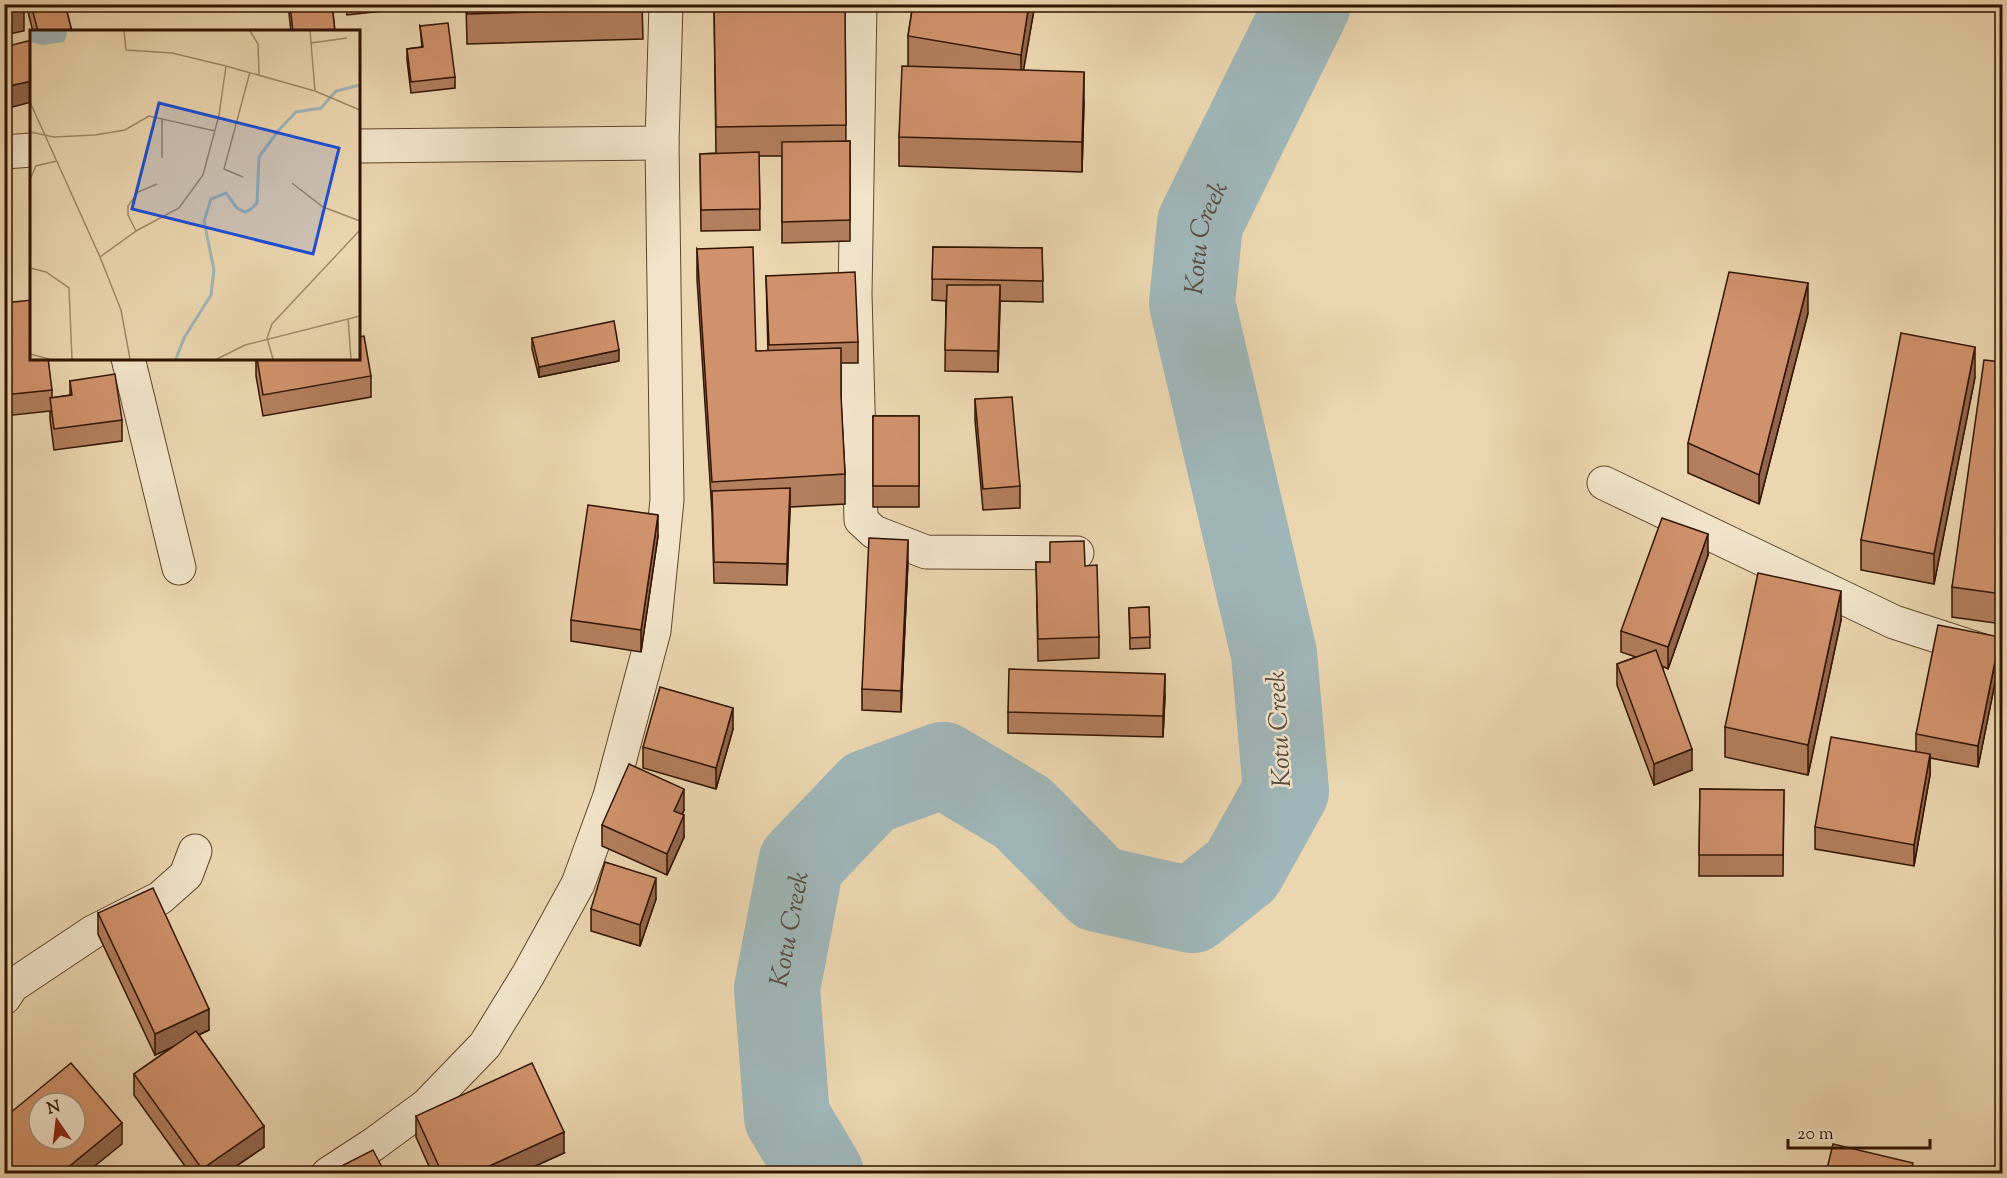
<svg xmlns="http://www.w3.org/2000/svg" width="2007" height="1178" viewBox="0 0 2007 1178" font-family="'Sorts Mill Goudy',serif">
	<style>
		.lines { fill: none; stroke-linecap: round; stroke-linejoin: round }
		.river { stroke: #9fb6b8; stroke-width: 86 }
		.street-casing { stroke: #60442c; stroke-width: 35 }
		.street { stroke: #f2e4cb; stroke-width: 33 }
		.wall { fill: #b37e5d; stroke: #311300; stroke-width: 1.5 }
		.shaded-wall { fill: #92664c; stroke: #311300; stroke-width: 1.5 }
		.building { fill: #d0926c; stroke: #311300; stroke-width: 1.5; fill-rule: evenodd }
		.labels { text-anchor: middle; stroke-width: 5; stroke-linejoin: round; paint-order: stroke }
		.water-label { font-size: 26px; font-style: italic; fill: #584c40; stroke: #f2e4cb }
		.inset-river { fill: none; stroke: #9fb6b8; stroke-width: 3 }
		.inset-road { fill: none; stroke: #a18869; stroke-width: 1.5 }
		.view { fill: #1d4ed8; fill-opacity: 0.15; stroke: #1d4ed8; stroke-width: 3 }
		.inset-edge { fill: none; stroke: #311300; stroke-width: 3 }
	</style>
	<rect width="100%" height="100%" fill="#ebd6af"/>
	<filter id="stains"><feTurbulence type="fractalNoise" baseFrequency=".00333" numOctaves="4"/><feColorMatrix values="0 0 0 0 .2 0 0 0 0 .09 0 0 0 0 .02 0 0 0 .5 -.17"/></filter>
	<radialGradient id="worn" r=".72"><stop offset=".6" stop-color="#630" stop-opacity="0"/><stop offset="1" stop-color="#630" stop-opacity=".3"/></radialGradient>
	<g class="lines">
		<path class="river" id="s1" d="M821,1174L787,1117L777,989L801,863L869,792L943,765L1023,813L1098,889L1192,910L1242,870L1286,791L1274,654L1192,303L1200,223L1308,4"/>
		<defs>
			<g id="street">
				<path d="M860,4L855,294L861,520L874,532L926,552L1077,553"/>
				<path d="M358,146L662,143"/>
				<path d="M4,152L32,150"/>
				<path d="M128,358L179,568"/>
				<path d="M1604,483L1894,622L2002,657"/>
				<path d="M4,998L12,986L93,932L160,898L186,875L195,851"/>
				<path d="M328,1174L374,1144L427,1105L485,1045L528,975L578,884L610,796L654,631L667,500L662,143L666,4"/>
			</g>
		</defs>
		<use href="#street" class="street-casing"/>
		<use href="#street" class="street"/>
	</g>
	<g class="wall">
		<path d="M26,4H65L72,32H33Z"/>
		<path d="M288,4H332L335,32H291Z"/>
		<path d="M345,4H438V5L347,15Z"/>
		<path d="M466,4H642L643,39L467,44Z"/>
		<path d="M714,4H845L846,142L850,141V241L782,243V156H759L760,230L701,231L700,154L716,153Z"/>
		<path d="M913,4H1035L1023,70L1084,102L1082,172L899,166V137L908,66V36Z"/>
		<path d="M420,26L455,77V88L411,93L407,60V49L422,47Z"/>
		<path d="M933,247L1042,248L1043,302L1000,301L998,372L945,371L946,301L932,300Z"/>
		<path d="M697,249L756,351H768L766,276L858,342V363H841V402L845,474V504L790,507L787,585L714,583L712,512L697,279Z"/>
		<path d="M4,303L52,390V398L70,395V381L122,420V441L54,450L50,419V411L4,416Z"/>
		<path d="M1808,313L1759,504L1688,473V443Z"/>
		<path d="M532,338L619,361L539,377L532,349Z"/>
		<path d="M256,358H358L371,376V397L263,416L256,376Z"/>
		<path d="M2002,362V624L1952,617V587Z"/>
		<path d="M1975,377L1934,584L1861,570V540Z"/>
		<path d="M975,399L1020,486V508L983,510L975,420Z"/>
		<rect x="873" y="416" width="46" height="91"/>
		<path d="M658,536L641,652L571,641V620Z"/>
		<path d="M1708,555L1668,669L1662,666L1692,770L1654,785L1617,685V664L1636,657L1621,652V631Z"/>
		<path d="M908,561L901,712L862,710V689Z"/>
		<path d="M1036,562L1085,566L1099,637V658L1038,661Z"/>
		<path d="M1149,607L1150,648L1130,649L1129,608Z"/>
		<path d="M1841,620L1808,775L1725,757V727Z"/>
		<path d="M2000,658L1978,767L1930,758V775L1914,866L1815,849V827L1916,752V734Z"/>
		<path d="M1165,695L1163,737L1008,733V712Z"/>
		<path d="M733,729L716,789L643,768V747Z"/>
		<path d="M2002,734V786L1998,787V766Z"/>
		<path d="M1700,789L1784,790L1783,876H1699Z"/>
		<path d="M684,810L682,815L684,837L667,875L602,846V825Z"/>
		<path d="M656,899L640,946L591,931V909Z"/>
		<path d="M98,913L209,1030L199,1035L264,1147L226,1173H190L134,1095V1074L172,1047L155,1055L98,934Z"/>
		<path d="M416,1116L564,1153L520,1173H432L416,1137Z"/>
	</g>
	<g class="shaded-wall">
		<path d="M8,4H24V31L4,35V5Z"/>
		<path d="M1029,4H1035L1021,85V55Z"/>
		<path d="M1084,72V102L1082,172V142Z"/>
		<path d="M32,81V102L4,109V87Z"/>
		<path d="M1808,283V313L1759,504V475Z"/>
		<path d="M1000,285V306L998,372V351Z"/>
		<path d="M1975,347V377L1934,584V554Z"/>
		<path d="M619,350V361L539,377V367Z"/>
		<path d="M790,488V509L787,585V564Z"/>
		<path d="M658,515V536L641,652V630Z"/>
		<path d="M1708,534V555L1668,669V647Z"/>
		<path d="M908,540V561L901,712V691Z"/>
		<path d="M1841,591V620L1808,775V745Z"/>
		<path d="M2000,637V658L1978,767V746Z"/>
		<path d="M1165,674V695L1163,737V716Z"/>
		<path d="M733,708V729L716,789V768Z"/>
		<path d="M1692,749V770L1654,785V764Z"/>
		<path d="M1930,754V775L1914,866V845Z"/>
		<path d="M684,789V810L674,832V811Z"/>
		<path d="M684,815V837L667,875V854Z"/>
		<path d="M656,878V899L640,946V925Z"/>
		<path d="M209,1009V1030L155,1055V1034Z"/>
		<path d="M122,1123V1144L86,1173H61Z"/>
		<path d="M264,1126V1147L226,1173H202V1169Z"/>
		<path d="M564,1132V1153L520,1173H474Z"/>
	</g>
	<g class="building">
		<path d="M31,4H65L72,32H38Z"/>
		<path d="M290,4H332L335,32H293Z"/>
		<path d="M467,4H642L643,9L467,14Z"/>
		<path d="M714,4H845L846,125L716,127Z"/>
		<path d="M913,4H1029L1021,55L908,36Z"/>
		<path d="M448,23L455,77L411,82L407,49L423,47L420,26Z"/>
		<path d="M32,40V81L4,87V47Z"/>
		<path d="M902,66L1084,72L1082,142L899,137Z"/>
		<path d="M850,141V220L782,222V142Z"/>
		<path d="M759,152L760,209L701,210L700,154Z"/>
		<path d="M753,247L756,351L841,348V395L845,474L712,482L697,249Z"/>
		<path d="M933,247L1042,248L1043,281L932,279Z"/>
		<path d="M855,272L858,342L769,345L766,276Z"/>
		<path d="M1729,272L1808,283L1759,475L1688,443Z"/>
		<path d="M947,285H1000L998,351L945,350Z"/>
		<path d="M32,300V358H48L52,390L4,395V303Z"/>
		<path d="M614,321L619,350L539,367L532,338Z"/>
		<path d="M1901,333L1975,347L1934,554L1861,540Z"/>
		<path d="M364,336L371,376L263,395L257,358H358V337Z"/>
		<path d="M1984,360L2002,362V594L1952,587Z"/>
		<path d="M115,374L122,420L54,429L50,398L72,395L70,381Z"/>
		<path d="M1012,397L1020,486L983,489L975,399Z"/>
		<rect x="873" y="416" width="46" height="70"/>
		<path d="M790,488L787,564L714,562L712,491Z"/>
		<path d="M588,505L658,515L641,630L571,620Z"/>
		<path d="M1662,518L1708,534L1668,647L1621,631Z"/>
		<path d="M869,538L908,540L901,691L862,689Z"/>
		<path d="M1084,541L1085,566L1097,565L1099,637L1038,639L1036,562H1050V542Z"/>
		<path d="M1758,573L1841,591L1808,745L1725,727Z"/>
		<path d="M1149,607L1150,637L1130,638L1129,608Z"/>
		<path d="M1938,625L2000,637L1978,746L1916,734Z"/>
		<path d="M1656,650L1692,749L1654,764L1617,664Z"/>
		<path d="M1009,669L1165,674L1163,716L1008,712Z"/>
		<path d="M660,687L733,708L716,768L643,747Z"/>
		<path d="M2002,734V765L1998,766Z"/>
		<path d="M1831,737L1930,754L1914,845L1815,827Z"/>
		<path d="M629,764L684,789L674,811L684,815L667,854L602,825Z"/>
		<path d="M1700,789L1784,790L1783,855H1699Z"/>
		<path d="M605,862L656,878L640,925L591,909Z"/>
		<path d="M153,888L209,1009L155,1034L98,913Z"/>
		<path d="M196,1031L264,1126L202,1169L134,1074Z"/>
		<path d="M71,1063L122,1123L61,1173H4V1118ZM39,1103H75V1139H39Z"/>
		<path d="M532,1063L564,1132L474,1173H442L416,1116Z"/>
		<path d="M1833,1144L1913,1163L1910,1173H1826Z"/>
		<path d="M373,1150L385,1173H328Z"/>
	</g>
	<g class="labels">
		<g class="water-label">
			<text dy="9" stroke="none"><textPath href="#s1" startOffset="1516">Kotu Creek</textPath></text>
			<text transform="translate(1278 729) rotate(-93)" y="9">Kotu Creek</text>
			<text dy="9" stroke="none"><textPath href="#s1" startOffset="256">Kotu Creek</textPath></text>
		</g>
	</g>
	<g transform="translate(30 30)">
		<rect width="330" height="330" fill="#ebd6af"/>
		<path d="M0,1H36L37,4L34,12L13,15L0,12Z" fill="#9fb6b8"/>
		<path class="inset-river" d="M146,329L154,308L181,265L184,240L174,191L181,169L196,163L207,178L215,182L221,179L227,173L229,127L248,101L266,82L291,78L306,61L330,55"/>
		<path class="inset-road" d="M94,1L96,20L142,23L196,36L285,61L330,80M220,1L228,14L229,45M280,1L285,61M281,13L317,8M0,72L70,227L91,280L100,329M0,102L24,107L65,105L95,100L119,86L185,101M132,128V88M213,147L194,139L220,42M0,149L6,136L27,131M262,153L293,177L330,191M106,201L149,178L173,145L189,85L196,36M70,227L106,201L98,185V176L108,162L127,154M0,238L16,242L39,258L42,329M318,288L321,329M0,324L19,329M187,329L215,315L330,286M243,329L237,308L242,294L330,200"/>
		<path class="view" d="M129,73L309,118L283,224L102,179Z"/>
		<rect width="330" height="330" class="inset-edge"/>
	</g>
	<rect width="2007" height="1178" fill="none" stroke="#ebd6af" stroke-width="24"/>
	<rect x="6" y="6" width="1995" height="1166" fill="none" stroke="#311300" stroke-width="3"/>
	<rect x="12" y="12" width="1983" height="1154" fill="none" stroke="#311300" stroke-width="1.5"/>
	<g transform="translate(57 1121) rotate(346)"><circle r="28" fill="#f2e4cb" stroke="#a5907a" stroke-width="1.5"/>
	<path d="M0-4.5L10 22L0 15L-10 22Z" fill="#8f2418"/>
	<text y="-9" font-size="16" font-weight="bold" text-anchor="middle" fill="#311300">N</text>
	</g>
	<path d="M1788 1139v9h142v-9" fill="none" stroke="#311300" stroke-width="3"/>
	<text x="1797" y="1139" font-size="18" fill="#311300" stroke="#f2e4cb" stroke-width="4.5" paint-order="stroke">20 m</text>
	<rect width="100%" height="100%" filter="url(#stains)"/>
	<rect width="100%" height="100%" fill="url(#worn)"/>
</svg>
